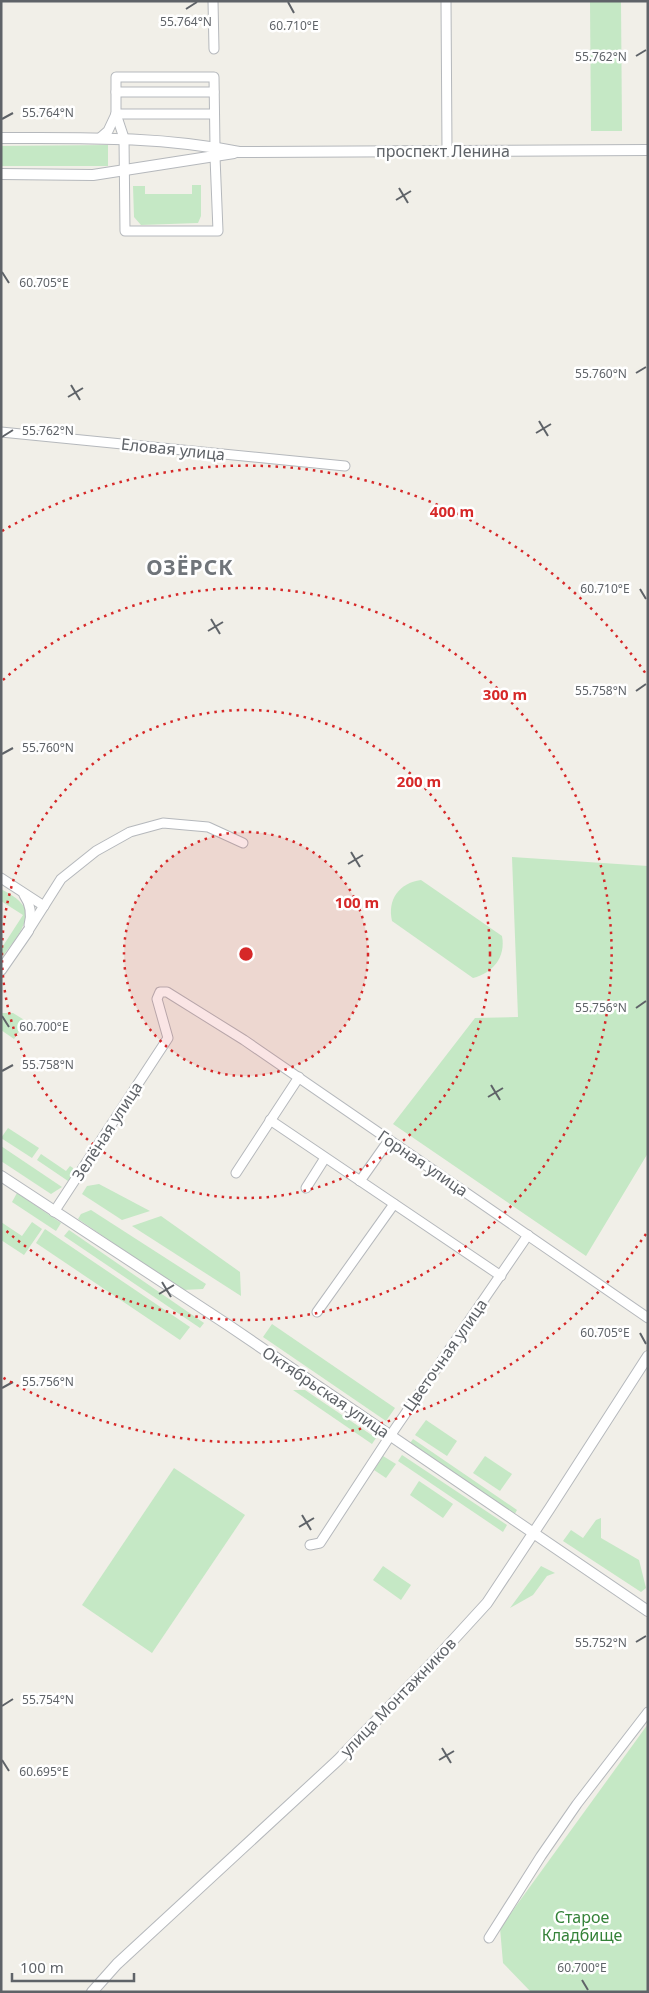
<svg xmlns="http://www.w3.org/2000/svg" width="649" height="1993" viewBox="0 0 649 1993" font-family="'Noto Sans',sans-serif">
	<style>
		.green { fill: #c5e8c5 }
		.lines { fill: none; stroke-linecap: round; stroke-linejoin: round }
		.minor-casing { stroke: #b5b8bc; stroke-width: 11 }
		.tertiary-casing { stroke: #b5b8bc; stroke-width: 12 }
		.minor { stroke: #fff; stroke-width: 9 }
		.tertiary { stroke: #fff; stroke-width: 10 }
		.ticks { fill: none; stroke: #5f6368; stroke-width: 2 }
		.ring { fill: none; stroke: #d62828; stroke-width: 2.5; stroke-dasharray: 2.5 5 }
		.labels { text-anchor: middle; stroke-width: 5; stroke-linejoin: round; paint-order: stroke }
		.street-label { font-size: 16px; fill: #5f6368; stroke: #fff }
		.park-label { font-size: 16px; fill: #348238; stroke: #fff }
		.district-label { font-size: 21px; font-weight: bold; letter-spacing: 1px; fill: #70757a; stroke: #fff }
		.ticks-label { font-size: 12px; text-anchor: middle; fill: #5f6368; stroke: #fff; stroke-width: 5; stroke-linejoin: round; paint-order: stroke }
		.centre { fill: #d62828; stroke: #fff; stroke-width: 2.5 }
		.ring-label { font-size: 15px; text-anchor: middle; font-weight: bold; fill: #d62828; stroke: #fff; stroke-width: 5; stroke-linejoin: round; paint-order: stroke }
	</style>
	<rect width="100%" height="100%" fill="#f1efe8"/>
	<g class="green">
		<path d="M590,1H621L622,131H591Z"/>
		<path d="M108,145V166H1V146Z"/>
		<path d="M192,185H201V216L198,223L141,225L134,217L133,186H145V194H192Z"/>
		<path d="M512,857L648,866V1153L586,1256L393,1124L475,1018L518,1017Z"/>
		<path d="M421,880L502,936C506,957 493,973 473,978L392,921C387,900 399,883 421,880Z"/>
		<path d="M1,889C8,893 16,897 21,903C36,918 12,943 3,956L1,949L23,915L1,901Z"/>
		<path d="M1,1013H13L26,1021L14,1039L1,1030Z"/>
		<path d="M8,1128L39,1148L32,1158L1,1138Z"/>
		<path d="M1,1146L62,1187L51,1194L1,1161Z"/>
		<path d="M41,1154L66,1171L70,1166L73,1168L74,1173L68,1181L37,1160Z"/>
		<path d="M99,1184L150,1211L122,1220L82,1194L87,1186Z"/>
		<path d="M17,1193L61,1223L56,1231L12,1202Z"/>
		<path d="M91,1210L206,1284L203,1289L182,1290L78,1219L81,1214Z"/>
		<path d="M161,1216L240,1272L241,1296L132,1226Z"/>
		<path d="M1,1222L22,1236L32,1222L42,1229L24,1255L1,1240Z"/>
		<path d="M45,1229L190,1327L180,1340L36,1243Z"/>
		<path d="M69,1230L204,1323L200,1328L64,1236Z"/>
		<path d="M272,1324L395,1408L386,1421L263,1337Z"/>
		<path d="M293,1390H305L376,1438L372,1444Z"/>
		<path d="M426,1420L457,1441L447,1456L415,1435Z"/>
		<path d="M413,1439L517,1510L513,1517L408,1446Z"/>
		<path d="M402,1455L507,1525L503,1532L398,1461Z"/>
		<path d="M383,1456L396,1464L386,1478L374,1470Z"/>
		<path d="M485,1456L512,1474L500,1491L473,1473Z"/>
		<path d="M174,1468L245,1515L152,1653L82,1605Z"/>
		<path d="M419,1481L453,1504L443,1518L410,1495Z"/>
		<path d="M601,1518V1538L639,1560L646,1588L641,1592L563,1541L571,1530L583,1538L596,1520Z"/>
		<path d="M383,1566L411,1585L401,1600L373,1580Z"/>
		<path d="M541,1566L555,1573L547,1576L533,1595L510,1608Z"/>
		<path d="M648,1724V1992H531L503,1963L500,1928Z"/>
	</g>
	<g class="lines">
		<defs>
			<g id="minor">
				<path d="M213,1L214,49"/>
				<path d="M446,1L447,150"/>
				<path d="M116,92H214"/>
				<path d="M116,114H214"/>
				<path d="M100,138L108,131L116,114"/>
				<path d="M215,147L214,77H116V114L124,138L125,231H218L215,157"/>
				<path d="M1,432L345,466"/>
				<path d="M1,878L44,906"/>
				<path d="M24,895C31,905 32,914 29,925"/>
				<path d="M28,931L61,879L96,851L130,832L163,823L208,827L243,843"/>
				<path d="M270,1120L501,1276"/>
				<path d="M236,1173L299,1077"/>
				<path d="M360,1181L389,1140"/>
				<path d="M306,1188L325,1158"/>
				<path d="M54,1212L168,1038L157,999L160,992H167L244,1040L648,1318"/>
				<path d="M317,1312L394,1204"/>
				<path d="M310,1545L320,1543L390,1436L528,1235"/>
				<path d="M489,1938L541,1856L577,1804L648,1712"/>
			</g>
			<g id="tertiary">
				<path d="M1,138C81,138 160,136 239,152L648,150"/>
				<path d="M1,174L93,175L234,153"/>
				<path d="M1,970L28,931"/>
				<path d="M1,1176L228,1325L648,1611"/>
				<path d="M92,1992L117,1964L338,1760L433,1662L487,1603L550,1508L648,1356"/>
			</g>
		</defs>
		<use href="#minor" class="minor-casing"/>
		<use href="#tertiary" class="tertiary-casing"/>
		<use href="#minor" class="minor"/>
		<use href="#tertiary" class="tertiary"/>
	</g>
	<path class="ticks" d="M288,2L294,13M186,9L197,2M636,56L646,50M2,119L13,113M399,188L408,203M396,200L411,191M2,272L9,283M636,373L646,367M71,385L80,400M68,397L83,388M539,421L548,436M536,433L551,424M2,437L13,430M640,589L646,599M211,619L220,634M208,631L223,622M636,691L646,684M2,754L13,748M351,852L360,867M348,864L363,855M636,1008L646,1001M2,1016L9,1027M2,1071L13,1065M491,1085L500,1100M488,1097L503,1088M162,1282L171,1297M159,1294L174,1285M640,1333L646,1344M2,1388L13,1382M302,1515L311,1530M299,1527L314,1518M636,1642L646,1636M2,1706L13,1699M442,1748L451,1763M2,1760L9,1771M439,1760L454,1751M582,1980L588,1990"/>
	<circle cx="246" cy="954" r="122" fill="#d62828" fill-opacity=".12"/>
	<g class="ring">
		<circle cx="246" cy="954" r="122"/>
		<circle cx="246" cy="954" r="244"/>
		<path d="M3 680A366 366 0 1 1 3 1228"/>
		<path d="M646 1234A488 488 0 0 1 2 1377M2 531A488 488 0 0 1 646 674"/>
	</g>
	<g class="labels">
		<g class="street-label">
			<text x="443" y="157">проспект Ленина</text>
			<text transform="translate(173 449) rotate(6)" y="6">Еловая улица</text>
			<text transform="translate(107 1131) rotate(-57)" y="6">Зелёная улица</text>
			<text transform="translate(423 1163) rotate(34)" y="6">Горная улица</text>
			<text transform="translate(445 1355) rotate(-55)" y="6">Цветочная улица</text>
			<text transform="translate(326 1392) rotate(34)" y="6">Октябрьская улица</text>
			<text transform="translate(398 1697) rotate(-46)" y="6">улица Монтажников</text>
		</g>
		<g class="park-label">
			<text x="582" y="1923">Старое<tspan x="582" dy="18">Кладбище</tspan></text>
		</g>
		<g class="district-label">
			<text x="190" y="575">ОЗЁРСК</text>
		</g>
	</g>
	<g class="ticks-label">
		<text x="186" y="26">55.764°N</text>
		<text x="294" y="30">60.710°E</text>
		<text x="601" y="61">55.762°N</text>
		<text x="48" y="117">55.764°N</text>
		<text x="44" y="287">60.705°E</text>
		<text x="601" y="378">55.760°N</text>
		<text x="48" y="435">55.762°N</text>
		<text x="605" y="593">60.710°E</text>
		<text x="601" y="695">55.758°N</text>
		<text x="48" y="752">55.760°N</text>
		<text x="601" y="1012">55.756°N</text>
		<text x="44" y="1031">60.700°E</text>
		<text x="48" y="1069">55.758°N</text>
		<text x="605" y="1337">60.705°E</text>
		<text x="48" y="1386">55.756°N</text>
		<text x="601" y="1647">55.752°N</text>
		<text x="48" y="1704">55.754°N</text>
		<text x="44" y="1776">60.695°E</text>
		<text x="582" y="1972">60.700°E</text>
	</g>
	<circle cx="246" cy="954" r="8" class="centre"/>
	<g class="ring-label">
		<text x="452" y="517">400 m</text>
		<text x="505" y="700">300 m</text>
		<text x="419" y="787">200 m</text>
		<text x="357" y="908">100 m</text>
	</g>
	<rect width="649" height="1993" fill="none" stroke="#5f6368" stroke-width="5"/>
	<path d="M12 1973v8h122v-8" fill="none" stroke="#5f6368" stroke-width="2.5"/>
	<text x="20" y="1973" font-size="15" fill="#5f6368" stroke="#ffffff" stroke-width="4" paint-order="stroke">100 m</text>
</svg>
